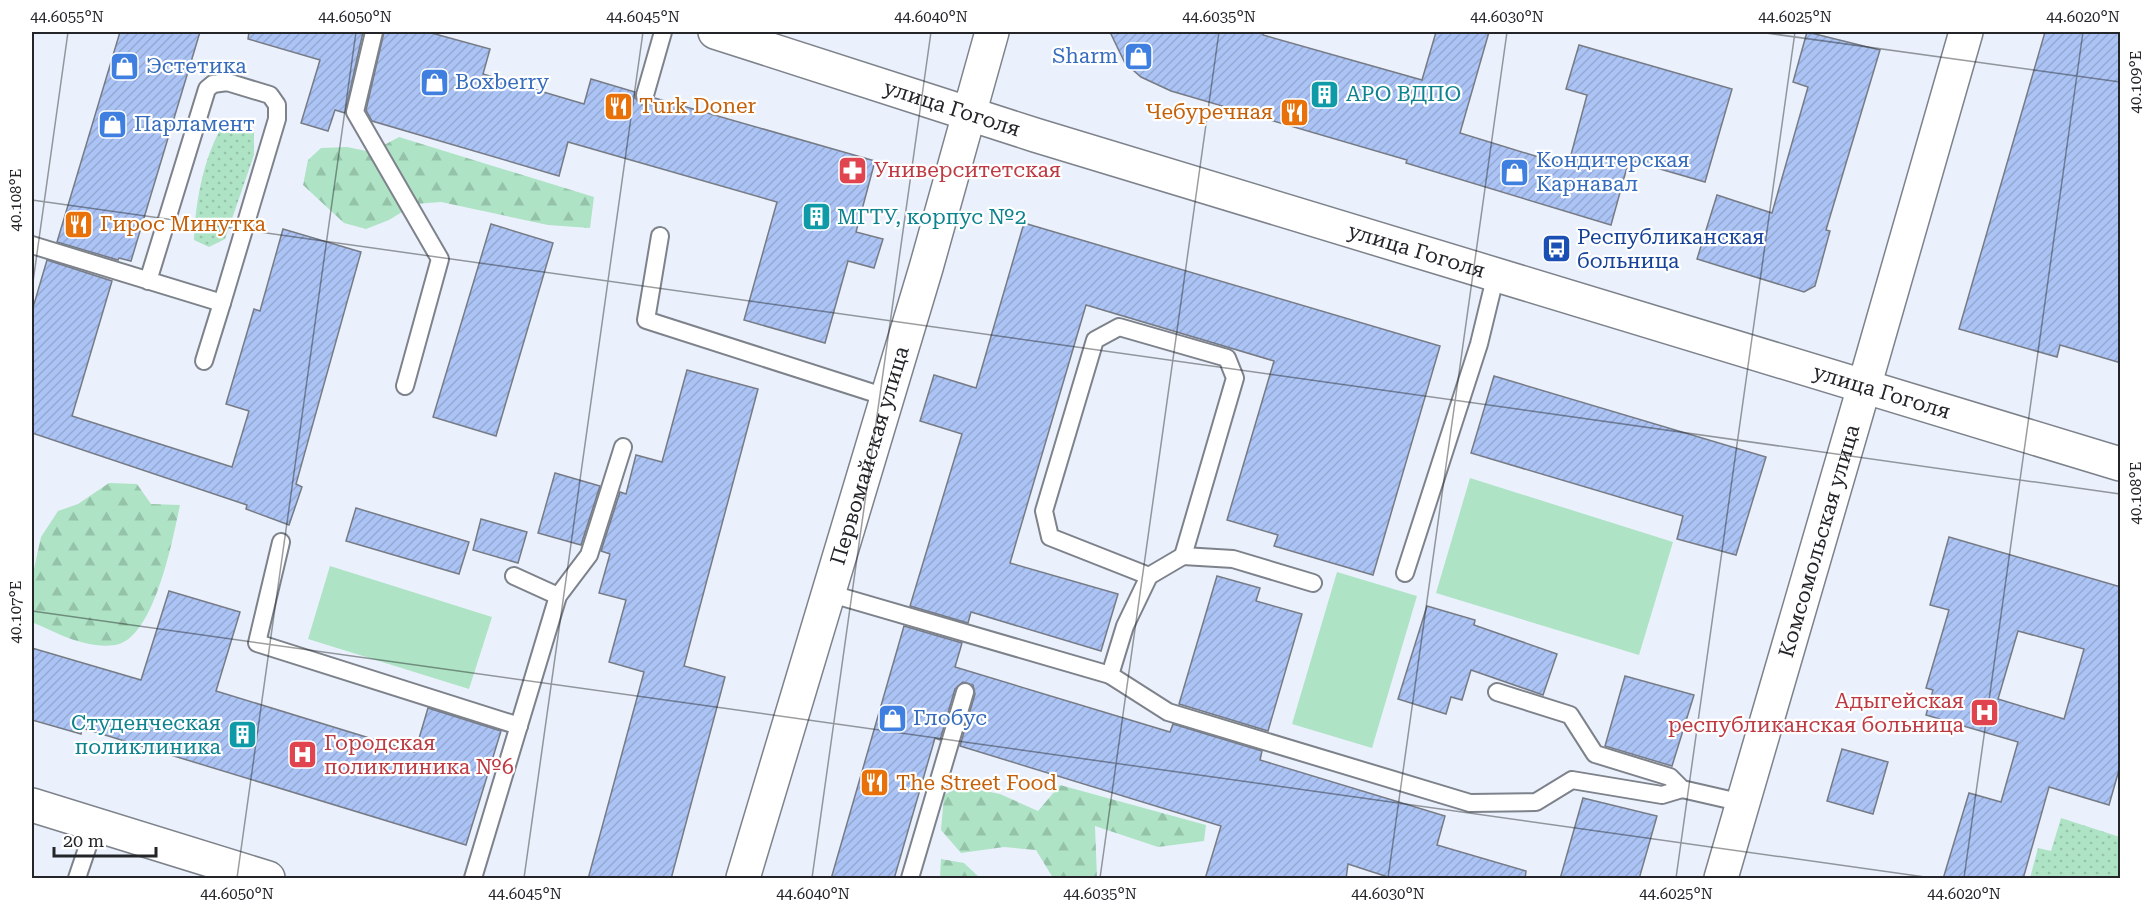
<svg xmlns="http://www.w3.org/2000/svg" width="2152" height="910" viewBox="0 0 2152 910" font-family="'Roboto Serif',serif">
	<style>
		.grass { fill: url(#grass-dots) }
		.forest { fill: url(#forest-firs) }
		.garden { fill: #aee3c5 }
		.building { fill: url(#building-hatch); stroke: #767b85; stroke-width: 1.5; fill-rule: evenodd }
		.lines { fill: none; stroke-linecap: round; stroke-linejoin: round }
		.service-casing { stroke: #7d828b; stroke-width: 20 }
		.minor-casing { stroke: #7d828b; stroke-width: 36 }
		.tertiary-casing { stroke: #7d828b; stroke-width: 36 }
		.secondary-casing { stroke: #7d828b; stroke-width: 36 }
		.service { stroke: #fff; stroke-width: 16 }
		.minor { stroke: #fff; stroke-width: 33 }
		.tertiary { stroke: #fff; stroke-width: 33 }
		.secondary { stroke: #fff; stroke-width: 33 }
		.ticks { fill: none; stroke: #232529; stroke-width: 1.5; stroke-opacity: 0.45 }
		.labels { text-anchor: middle; stroke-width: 4.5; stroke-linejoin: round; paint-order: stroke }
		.shop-label { font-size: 21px; fill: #366cbe; stroke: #fff; text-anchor: start }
		.culture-label { font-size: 21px; fill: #0d838f; stroke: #fff; text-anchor: start }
		.food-label { font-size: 21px; fill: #c56008; stroke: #fff; text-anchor: start }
		.street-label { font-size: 21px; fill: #232529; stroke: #fff }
		.health-label { font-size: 21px; fill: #be3a42; stroke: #fff; text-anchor: start }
		.transit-label { font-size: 21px; fill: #164399; stroke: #fff; text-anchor: start }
		.neatline { fill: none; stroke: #232529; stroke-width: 2 }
		.ticks-label { font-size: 15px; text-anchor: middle; fill: #232529 }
	</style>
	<defs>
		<pattern id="grass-dots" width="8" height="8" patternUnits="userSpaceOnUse" patternTransform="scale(1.5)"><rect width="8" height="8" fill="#aee3c5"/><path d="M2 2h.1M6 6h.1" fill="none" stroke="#95c3a9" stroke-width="1.8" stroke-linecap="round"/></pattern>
		<pattern id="forest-firs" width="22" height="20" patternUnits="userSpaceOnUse" patternTransform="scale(1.5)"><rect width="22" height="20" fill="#aee3c5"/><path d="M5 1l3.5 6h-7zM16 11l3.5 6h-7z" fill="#95c3a9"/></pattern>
		<pattern id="building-hatch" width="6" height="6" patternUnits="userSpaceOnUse" patternTransform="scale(1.5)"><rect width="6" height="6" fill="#acc4f5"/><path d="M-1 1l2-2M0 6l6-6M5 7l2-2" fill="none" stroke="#94a8d2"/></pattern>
	</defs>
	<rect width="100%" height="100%" fill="#ebf1fc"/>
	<g class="grass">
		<path d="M224,123L254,131V155L225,239L209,247L194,240C195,202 204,155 224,123Z"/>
		<path d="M2061,818L2120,837V878H2030L2038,848L2051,851Z"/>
	</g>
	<g class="forest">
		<path d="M399,137L594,197L590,228L548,225L441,202L415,204L389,220L366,229L344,223L303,185L308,160L321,148L347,147L371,152Z"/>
		<path d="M109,483L137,484L151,504L180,505C173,538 154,640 115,645C85,649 57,633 32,622V578L41,537L58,511L78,504Z"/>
		<path d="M1060,785L1206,825L1204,841L1158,847L1095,826L1097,878H1053L1036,850L1004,847L961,853L941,830L944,795L960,786L1000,794L1038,811Z"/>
		<path d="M941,859L964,863L980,878H940Z"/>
	</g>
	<g class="garden">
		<path d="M1470,478L1673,542L1639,655L1436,593Z"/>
		<path d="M330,566L492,617L469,689L308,639Z"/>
		<path d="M1337,572L1417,596L1372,748L1292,724Z"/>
	</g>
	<g class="building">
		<path d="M120,32H200L131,261L119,258L118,260L57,242Z"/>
		<path d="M249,32H363L345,113L335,110L328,131L301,123L320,60L248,39Z"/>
		<path d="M384,32H428L490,49L483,74L584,104L591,79L635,92V98L642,105H648L655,98L875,161L856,232L883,239L874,268L848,261L825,343L744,320L777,202L568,142L559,176L372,121L366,110Z"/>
		<path d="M1110,32H1263V35L1422,80L1436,32H1489L1460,133L1568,166L1587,95L1566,89L1579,45L1732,89L1705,182L1629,160L1611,225L1406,163L1407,160L1171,91L1141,77L1125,63Z"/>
		<path d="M1807,32L1880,50L1826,230L1830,231L1815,286L1804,292L1697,259L1717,195L1772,213L1808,87L1793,82Z"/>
		<path d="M2045,32H2121V363L2060,345L2057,357L1959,329Z"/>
		<path d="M1024,223L1440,346L1373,575L1274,546L1278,535L1227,520L1274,361L1086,305L1010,563L1118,594L1101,651L971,612L968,623L910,606L962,434L920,421L934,375L976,388Z"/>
		<path d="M491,224L553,243L496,436L433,417Z"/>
		<path d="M283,229L361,252L296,484L302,487L289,525L246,509L247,505L32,433V311L47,260L112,281L72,416L232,467L249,411L226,404L254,309L260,311Z"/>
		<path d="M687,370L758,389L684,666L725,677L671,879H588L644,672L609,662L626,600L599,593L610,554L601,551L620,492L626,494L636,455L662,462Z"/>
		<path d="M1494,376L1766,457L1736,555L1677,539L1683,516L1471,453Z"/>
		<path d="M555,473L600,486L581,545L538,533Z"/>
		<path d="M356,508L469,542L459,574L346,541Z"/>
		<path d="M481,519L527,532L518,563L473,550Z"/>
		<path d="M1949,537L2121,587V763L2109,805L2049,787L2023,879H1943L1969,793L2001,802L2018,742L1926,715L1933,690L1926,688L1949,610L1930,605ZM2018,631L2084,649L2064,719L1998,699Z"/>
		<path d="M1217,576L1260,588L1256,601L1302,614L1268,731L1179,704Z"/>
		<path d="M169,591L240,612L216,691L415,752L428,708L501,731L466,845L82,728L81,734L32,720V648L141,680Z"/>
		<path d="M1427,606L1475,620L1474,625L1557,654L1543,695L1471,670L1462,700L1451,697L1446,714L1398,699Z"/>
		<path d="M904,626L962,643L955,667L1170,732L1173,724L1262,751L1260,760L1445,816L1437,845L1526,871L1525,879H1394L1348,864L1346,879H1205L1221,826L960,746L975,694L973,685L963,682L955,689L940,740L935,738L894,879H831Z"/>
		<path d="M1625,676L1694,695L1672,766L1605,746Z"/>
		<path d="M1842,749L1888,762L1873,814L1827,801Z"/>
		<path d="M1583,798L1657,816L1639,879H1560Z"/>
	</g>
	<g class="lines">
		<defs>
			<g id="service">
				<path d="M374,32L355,112L440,259L405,386"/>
				<path d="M645,95L663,32"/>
				<path d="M660,236L646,320L886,397"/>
				<path d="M32,245L222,303L277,119V105L270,95L227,82L213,84L207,89L148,281"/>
				<path d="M204,361L222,303"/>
				<path d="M281,542L257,643L519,726"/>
				<path d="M1405,573L1479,344L1496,274"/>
				<path d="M514,576L558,596"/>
				<path d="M1149,576L1050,537L1044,511L1095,340L1119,327L1227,358L1235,378L1183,556"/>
				<path d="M828,593L1110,675L1168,712L1470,803L1536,802L1572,780L1662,795L1682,789"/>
				<path d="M1110,675L1125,626L1149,576L1183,556L1233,559L1313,583"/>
				<path d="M1497,692L1570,715L1595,754L1670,777L1682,789L1743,803"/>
				<path d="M77,878L95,825"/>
				<path d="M473,878L558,596L589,555L623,447"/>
				<path d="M910,878L965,692"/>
			</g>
			<g id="minor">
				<path id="s1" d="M743,878L926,268L992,32"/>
				<path id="s2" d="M1721,878L1864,387"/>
			</g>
			<g id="tertiary">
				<path d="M1864,387L1966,32"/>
				<path d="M32,805L268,878"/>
			</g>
			<g id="secondary">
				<path id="s3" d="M715,32L1035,135L2120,464"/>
			</g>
		</defs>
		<use href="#service" class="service-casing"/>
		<use href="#minor" class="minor-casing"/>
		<use href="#tertiary" class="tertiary-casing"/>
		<use href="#secondary" class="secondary-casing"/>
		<use href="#service" class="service"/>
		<use href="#minor" class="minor"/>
		<use href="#tertiary" class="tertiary"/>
		<use href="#secondary" class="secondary"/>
	</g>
	<path class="ticks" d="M1759,32L2120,82M32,200L2120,494M32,289L68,32M32,611L1932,878M237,878L356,32M524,878L643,32M812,878L931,32M1100,878L1219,32M1388,878L1507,32M1676,878L1795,32M1964,878L2083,32"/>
	<defs>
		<symbol id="shop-square" viewBox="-11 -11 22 22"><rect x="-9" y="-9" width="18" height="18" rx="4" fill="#3f7fe0" stroke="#fff"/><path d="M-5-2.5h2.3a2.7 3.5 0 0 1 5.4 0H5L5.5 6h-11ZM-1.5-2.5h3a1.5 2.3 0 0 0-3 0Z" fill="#fff"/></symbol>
		<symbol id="building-square" viewBox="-11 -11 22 22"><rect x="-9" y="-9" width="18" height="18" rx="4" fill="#0f9aa8" stroke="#fff"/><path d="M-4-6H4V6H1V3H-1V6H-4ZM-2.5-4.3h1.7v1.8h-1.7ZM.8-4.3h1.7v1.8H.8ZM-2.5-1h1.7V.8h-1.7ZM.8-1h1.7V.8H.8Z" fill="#fff"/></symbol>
		<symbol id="restaurant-square" viewBox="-11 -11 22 22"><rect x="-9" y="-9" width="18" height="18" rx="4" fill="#e8710a" stroke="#fff"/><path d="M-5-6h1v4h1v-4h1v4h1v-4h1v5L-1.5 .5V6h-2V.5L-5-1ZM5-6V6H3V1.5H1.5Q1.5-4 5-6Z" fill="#fff"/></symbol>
		<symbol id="pharmacy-square" viewBox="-11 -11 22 22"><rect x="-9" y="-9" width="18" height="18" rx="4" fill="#e0444e" stroke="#fff"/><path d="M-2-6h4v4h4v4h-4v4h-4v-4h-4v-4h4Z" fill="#fff"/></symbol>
		<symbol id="bus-square" viewBox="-11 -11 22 22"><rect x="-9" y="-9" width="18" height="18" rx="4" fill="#1a4fb4" stroke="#fff"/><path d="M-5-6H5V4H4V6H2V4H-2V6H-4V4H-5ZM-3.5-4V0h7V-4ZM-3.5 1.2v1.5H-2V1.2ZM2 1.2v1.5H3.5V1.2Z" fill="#fff"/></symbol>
		<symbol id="hospital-square" viewBox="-11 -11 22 22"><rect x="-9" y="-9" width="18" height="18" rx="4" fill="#e0444e" stroke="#fff"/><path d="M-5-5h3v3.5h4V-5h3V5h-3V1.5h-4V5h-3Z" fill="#fff"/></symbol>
	</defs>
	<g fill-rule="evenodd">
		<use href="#shop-square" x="1122" y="40" width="33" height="33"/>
		<use href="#shop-square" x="108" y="50" width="33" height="33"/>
		<use href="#shop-square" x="418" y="66" width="33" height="33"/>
		<use href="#building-square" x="1308" y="78" width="33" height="33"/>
		<use href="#restaurant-square" x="602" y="90" width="33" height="33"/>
		<use href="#restaurant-square" x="1278" y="96" width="33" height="33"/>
		<use href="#shop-square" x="96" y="108" width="33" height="33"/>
		<use href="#pharmacy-square" x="836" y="154" width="33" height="33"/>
		<use href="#shop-square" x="1498" y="156" width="33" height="33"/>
		<use href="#building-square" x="800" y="200" width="33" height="33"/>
		<use href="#restaurant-square" x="62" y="208" width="33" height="33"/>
		<use href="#bus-square" x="1540" y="232" width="33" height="33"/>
		<use href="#hospital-square" x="1968" y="696" width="33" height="33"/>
		<use href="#shop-square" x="876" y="702" width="33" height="33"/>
		<use href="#building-square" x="226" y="718" width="33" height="33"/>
		<use href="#hospital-square" x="286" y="738" width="33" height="33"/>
		<use href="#restaurant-square" x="858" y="766" width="33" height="33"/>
	</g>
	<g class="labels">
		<g class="shop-label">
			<text x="1118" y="63" text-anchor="end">Sharm</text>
			<text x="146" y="73">Эстетика</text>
			<text x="455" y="89">Boxberry</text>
			<text x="134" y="131">Парламент</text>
			<text x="1536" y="167">Кондитерская<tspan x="1536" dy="24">Карнавал</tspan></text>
			<text x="913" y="725">Глобус</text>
		</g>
		<g class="culture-label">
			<text x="1346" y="101">АРО ВДПО</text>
			<text x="837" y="224">МГТУ, корпус №2</text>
			<text x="221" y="730" text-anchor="end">Студенческая<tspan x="221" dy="24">поликлиника</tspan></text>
		</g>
		<g class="food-label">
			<text x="639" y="113">Turk Doner</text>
			<text x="1273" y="119" text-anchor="end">Чебуречная</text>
			<text x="100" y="231">Гирос Минутка</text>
			<text x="896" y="790">The Street Food</text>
		</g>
		<g class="street-label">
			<text dy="7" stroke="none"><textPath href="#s3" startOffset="249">улица Гоголя</textPath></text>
			<text dy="7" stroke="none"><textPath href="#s3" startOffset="735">улица Гоголя</textPath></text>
			<text dy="7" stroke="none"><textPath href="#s3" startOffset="1221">улица Гоголя</textPath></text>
			<text dy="7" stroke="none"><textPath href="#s1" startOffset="441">Первомайская улица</textPath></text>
			<text dy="7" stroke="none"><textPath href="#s2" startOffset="351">Комсомольская улица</textPath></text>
		</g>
		<g class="health-label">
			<text x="874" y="177">Университетская</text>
			<text x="1964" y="708" text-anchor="end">Адыгейская<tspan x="1964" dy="24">республиканская больница</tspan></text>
			<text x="324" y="750">Городская<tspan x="324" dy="24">поликлиника №6</tspan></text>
		</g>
		<g class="transit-label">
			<text x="1577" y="244">Республиканская<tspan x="1577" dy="24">больница</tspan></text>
		</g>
	</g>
	<rect width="2152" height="910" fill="none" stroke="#ffffff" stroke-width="66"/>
	<path d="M54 847v9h102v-9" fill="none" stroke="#232529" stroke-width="3"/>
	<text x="63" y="847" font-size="18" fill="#232529" stroke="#ffffff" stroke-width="4.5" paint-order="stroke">20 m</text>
	<rect x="33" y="33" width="2086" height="844" class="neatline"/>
	<g class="ticks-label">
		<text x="67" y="22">44.6055°N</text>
		<text x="355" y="22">44.6050°N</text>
		<text x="643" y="22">44.6045°N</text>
		<text x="931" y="22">44.6040°N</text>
		<text x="1219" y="22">44.6035°N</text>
		<text x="1507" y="22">44.6030°N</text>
		<text x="1795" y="22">44.6025°N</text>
		<text x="2083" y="22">44.6020°N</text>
		<text transform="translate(2136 82) rotate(-90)" y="5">40.109°E</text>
		<text transform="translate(16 200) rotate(-90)" y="5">40.108°E</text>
		<text transform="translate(2136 493) rotate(-90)" y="5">40.108°E</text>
		<text transform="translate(16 612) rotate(-90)" y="5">40.107°E</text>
		<text x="237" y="899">44.6050°N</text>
		<text x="525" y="899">44.6045°N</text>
		<text x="813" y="899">44.6040°N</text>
		<text x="1100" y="899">44.6035°N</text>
		<text x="1388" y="899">44.6030°N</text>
		<text x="1676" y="899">44.6025°N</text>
		<text x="1964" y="899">44.6020°N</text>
	</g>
</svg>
